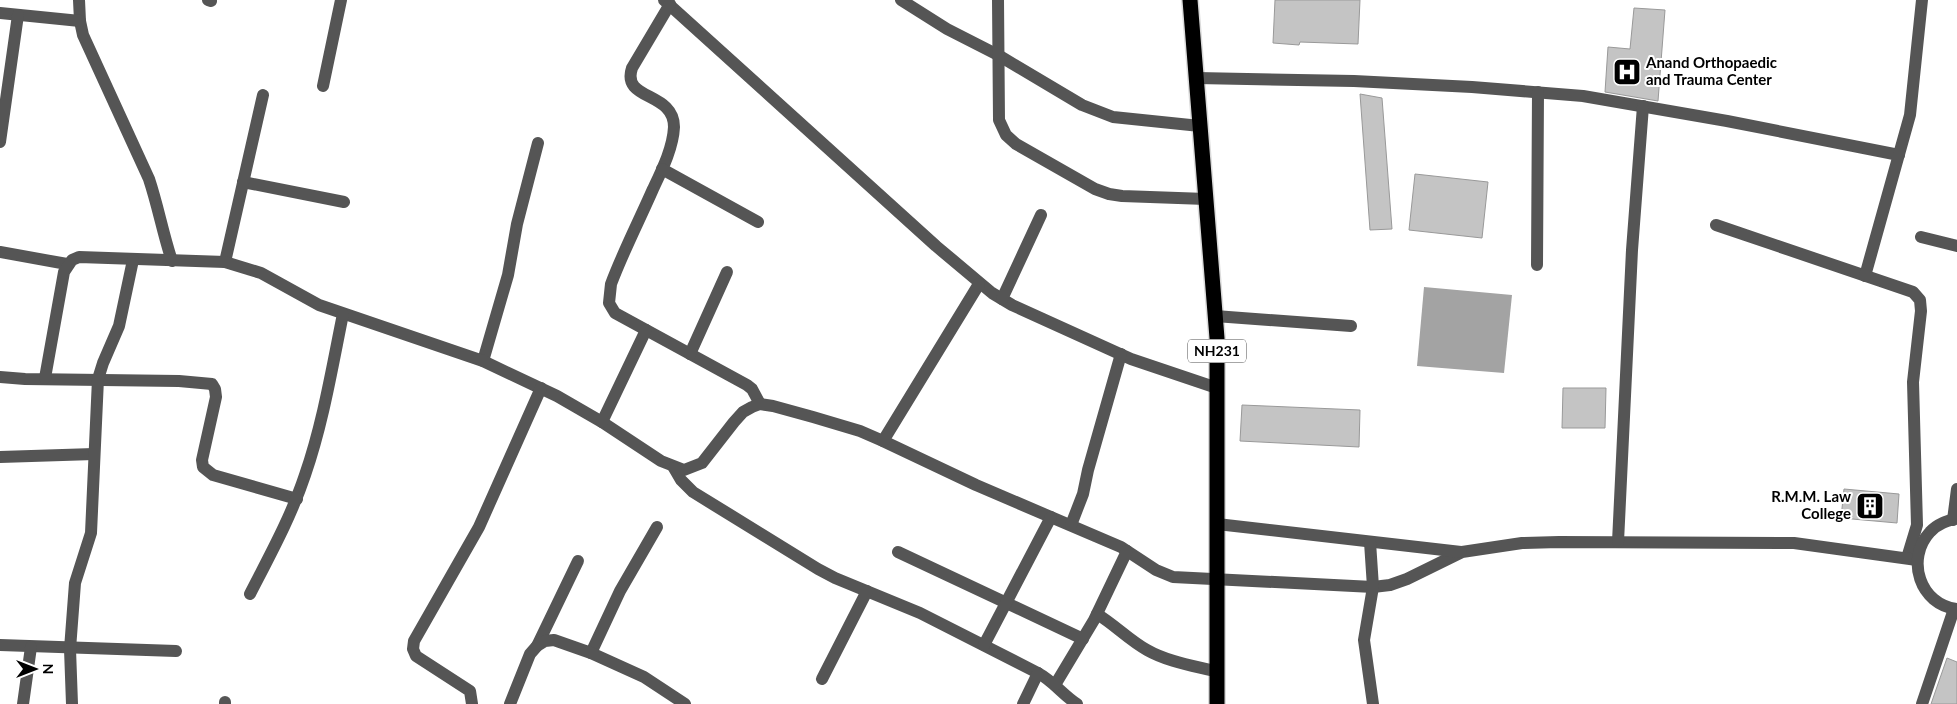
<svg xmlns="http://www.w3.org/2000/svg" width="1957" height="704" viewBox="0 0 1957 704" font-family="Lato,sans-serif">
	<style>
		.water { fill: #a3a3a3 }
		.building { fill: #c4c4c4; stroke: #999 }
		.lines { fill: none; stroke-linecap: round; stroke-linejoin: round }
		.highway-casing { stroke: #dbdbdb; stroke-width: 18 }
		.minor { stroke: #555; stroke-width: 12 }
		.highway { stroke: #000; stroke-width: 15 }
		.labels { text-anchor: middle; stroke-width: 4; stroke-linejoin: round; paint-order: stroke }
		.shield { fill: #fff; stroke: #4c4c4c; stroke-width: 1 }
		.shield-label { font-size: 14px; font-weight: bold; fill: #000 }
		.poi-label { font-size: 15px; font-weight: bold; fill: #000; stroke: #fff; text-anchor: start }
	</style>
	<rect width="100%" height="100%" fill="#fff"/>
	<path class="water" d="M1424,287L1512,295L1504,373L1417,366Z"/>
	<g class="building">
		<path d="M1275,0H1360L1358,44L1300,42L1299,45L1273,43Z"/>
		<path d="M1634,8L1665,10L1658,101L1605,92L1608,47L1630,49Z"/>
		<path d="M1360,94L1382,98L1392,229L1370,230Z"/>
		<path d="M1415,174L1488,182L1482,238L1409,230Z"/>
		<path d="M1563,388H1606L1605,428H1562Z"/>
		<path d="M1242,405L1360,410L1359,447L1240,441Z"/>
		<path d="M1844,489L1899,494L1897,523L1841,518Z"/>
		<path d="M1947,658L1957,662V704H1931Z"/>
	</g>
	<g class="lines">
		<defs>
			<path id="highway" d="M1190,0L1217,338V704"/>
		</defs>
		<use href="#highway" class="highway-casing"/>
		<g class="minor">
			<path d="M79,0L80,21L83,35L149,179C158,206 163,234 172,261"/>
			<path d="M208,0L211,1"/>
			<path d="M664,0L936,246L992,293L1012,305L1131,359L1217,388"/>
			<path d="M901,0L947,29L998,55L1082,105L1113,117L1200,126"/>
			<path d="M998,0L999,120L1006,135L1016,144L1095,189L1109,194L1122,196L1206,199"/>
			<path d="M670,4L632,68C621,101 674,91 674,127C673,148 662,170 653,189C639,221 623,252 611,284L609,303L615,313L747,385L752,389L760,404"/>
			<path d="M0,13L80,21"/>
			<path d="M1197,78L1354,81L1472,87L1583,96L1727,121L1899,155"/>
			<path d="M323,86L341,0"/>
			<path d="M0,142L18,15"/>
			<path d="M662,169L758,222"/>
			<path d="M243,182L344,202"/>
			<path d="M1716,225L1913,292L1920,300L1921,311L1913,382L1917,525L1907,558"/>
			<path d="M1921,237L1957,246"/>
			<path d="M0,252L67,264"/>
			<path d="M225,262L263,95"/>
			<path d="M1537,265L1538,92"/>
			<path d="M1865,276L1910,115L1922,0"/>
			<path d="M1002,299L1041,215"/>
			<path d="M1215,316L1351,326"/>
			<path d="M690,354L727,272"/>
			<path d="M483,361L508,275L517,224L538,143"/>
			<path d="M0,377L25,379L179,381L212,384L215,389L216,397L202,460L203,467L213,475L297,499"/>
			<path d="M45,378L64,272L72,260L79,257L225,262L261,273L319,305L483,361L557,396L602,422L661,461L684,470L702,463L734,422L743,412L752,407L760,404L773,406L813,417L860,431L883,441L976,485L1121,547L1156,570L1173,577L1373,587L1390,585L1407,579L1462,552L1522,543L1559,542L1794,543L1917,560"/>
			<path d="M602,422L646,330"/>
			<path d="M883,441L979,284"/>
			<path d="M0,457L94,454"/>
			<path d="M674,468L681,480L693,492L818,569L835,578L920,613L1038,673C1053,681 1063,695 1077,704"/>
			<path d="M1957,518C1947,521 1937,524 1930,532C1905,559 1920,605 1957,609"/>
			<path d="M1953,520L1957,489"/>
			<path d="M1217,524L1461,552"/>
			<path d="M1071,525L1083,494L1088,470L1121,354"/>
			<path d="M1370,542L1373,587L1364,640L1373,704"/>
			<path d="M1618,542L1632,250L1643,106"/>
			<path d="M898,552L1083,639"/>
			<path d="M250,594C270,555 291,517 305,475C323,423 332,368 343,314"/>
			<path d="M1097,614C1115,625 1129,640 1147,650C1168,662 1195,666 1218,672"/>
			<path d="M0,645L176,651"/>
			<path d="M984,645L1051,517"/>
			<path d="M537,646L578,561"/>
			<path d="M591,653L620,591L657,527"/>
			<path d="M822,679L867,591"/>
			<path d="M1055,685L1094,620L1127,551"/>
			<path d="M23,704L31,647"/>
			<path d="M72,704L70,649L75,583L91,533L98,379L103,363L119,326L133,260"/>
			<path d="M225,704V702"/>
			<path d="M472,704L470,691L416,656L413,649L414,641L479,527L541,388"/>
			<path d="M510,704L530,654L537,646L545,641L554,640L591,653L644,677L685,704"/>
			<path d="M1023,704L1038,673"/>
			<path d="M1922,704L1954,609"/>
		</g>
		<use href="#highway" class="highway"/>
	</g>
	<defs>
		<symbol id="hospital-square" viewBox="-11 -11 22 22"><rect x="-9" y="-9" width="18" height="18" rx="4" fill="#000" stroke="#fff"/><path d="M-5-5h3v3.5h4V-5h3V5h-3V1.5h-4V5h-3Z" fill="#fff"/></symbol>
		<symbol id="building-square" viewBox="-11 -11 22 22"><rect x="-9" y="-9" width="18" height="18" rx="4" fill="#000" stroke="#fff"/><path d="M-4-6H4V6H1V3H-1V6H-4ZM-2.5-4.3h1.7v1.8h-1.7ZM.8-4.3h1.7v1.8H.8ZM-2.5-1h1.7V.8h-1.7ZM.8-1h1.7V.8H.8Z" fill="#fff"/></symbol>
	</defs>
	<g fill-rule="evenodd">
		<use href="#hospital-square" x="1611" y="56" width="32" height="32"/>
		<use href="#building-square" x="1854" y="490" width="32" height="32"/>
	</g>
	<g class="labels">
		<rect class="shield" x="1188" y="339.5" width="58" height="23" rx="4"/>
		<g class="shield-label">
			<text x="1217" y="356">NH231</text>
		</g>
		<g class="poi-label">
			<text x="1646" y="68">Anand Orthopaedic<tspan x="1646" dy="17">and Trauma Center</tspan></text>
			<text x="1851" y="502" text-anchor="end">R.M.M. Law<tspan x="1851" dy="17">College</tspan></text>
		</g>
	</g>
	<g transform="translate(35 669) rotate(90)" stroke="#ffffff" stroke-width="4" paint-order="stroke">
	<path d="M0-4L9 19L0 12L-9 19Z" fill="#000000"/>
	<text y="-8" font-size="14" font-weight="bold" text-anchor="middle" fill="#000000">N</text>
	</g>
</svg>
